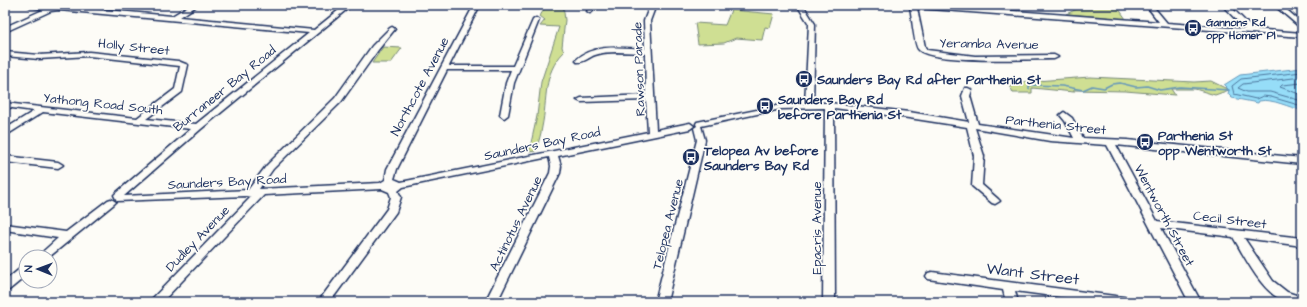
<svg xmlns="http://www.w3.org/2000/svg" width="1307" height="307" viewBox="0 0 1307 307" font-family="'Architects Daughter',sans-serif">
	<style>
		.green { fill: #cfdf93; stroke: #758778 }
		.water { fill: #96ddf8; stroke: #6597ba }
		.lines { fill: none; stroke-linecap: round; stroke-linejoin: round }
		.shore { stroke: #4c759c; stroke-width: 1 }
		.stream { stroke: #6597ba; stroke-width: 1.5 }
		.minor-casing { stroke: #1b2f5e; stroke-width: 3 }
		.minor { fill: #fdfcf7; fill-rule: evenodd }
		.labels { text-anchor: middle; stroke-width: 3.5; stroke-linejoin: round; paint-order: stroke }
		.far-poi-label { font-size: 11px; font-weight: bold; fill: #1b2f5e; stroke: #fdfcf7; text-anchor: start }
		.street-label { font-size: 13px; fill: #1b2f5e; stroke: #fdfcf7 }
		.poi-label { font-size: 13px; font-weight: bold; fill: #1b2f5e; stroke: #fdfcf7; text-anchor: start }
		.near-street-label { font-size: 16px; fill: #1b2f5e; stroke: #fdfcf7 }
	</style>
	<rect width="100%" height="100%" fill="#fdfcf7"/>
	<filter id="ink" filterUnits="userSpaceOnUse"><feTurbulence type="fractalNoise" baseFrequency=".025" numOctaves="2"/><feDisplacementMap in="SourceGraphic" scale="8" xChannelSelector="R" yChannelSelector="G"/><feConvolveMatrix kernelMatrix="1 2 1 2 8 2 1 2 1" color-interpolation-filters="sRGB"/></filter>
	<g filter="url(#ink)">
		<g class="green">
			<path d="M558,5H563L565,20L562,47L564,52C542,74 548,99 542,127C541,135 538,143 536,151L529,152L537,116L541,82L559,27L540,26L545,20L540,16L546,6Z"/>
			<path d="M1086,5H1116L1126,19L1066,14Z"/>
			<path d="M731,10L774,14L770,28L765,27L762,40L736,38L724,43L698,44L695,23L725,25Z"/>
			<path d="M383,47L402,48L391,63H372Z"/>
			<path d="M1090,77L1194,82L1211,81L1229,90L1215,95L1195,89H1171L1175,95L1125,91L1074,90V92L1032,88V93H1013L1009,83Z"/>
		</g>
		<path class="water" d="M1302,68V110C1289,108 1273,98 1259,101L1258,103L1232,98L1228,94L1229,90L1224,85L1240,75Z"/>
		<g class="lines">
			<g class="shore">
				<path d="M1302,72L1241,79L1232,86L1234,94L1256,99L1263,96L1271,97L1302,106"/>
				<path d="M1302,77L1243,84L1238,88L1247,92H1270L1302,101"/>
				<path d="M1302,83L1282,85L1280,87L1302,95"/>
			</g>
			<path class="stream" d="M1029,89V86L1031,85L1062,86L1083,90L1092,86L1104,88L1112,84L1120,83L1136,87L1147,86L1160,90L1180,87L1229,90"/>
			<defs>
				<g id="minor">
					<path d="M27,5H49L52,7L63,5V6L172,16L190,5H198L180,17L314,30L345,5H352L201,129L124,196L248,190L267,165L335,98L372,46L390,28L392,27L395,29L378,50L341,102L273,169L259,189L380,183L385,180L387,169L474,5H480L449,66H513L533,20L536,18L539,20L514,83L508,115L504,118L500,115L506,83L511,70H447L397,169L394,179L401,182L648,132L646,100L581,102L577,100L581,98L646,95L645,53C628,53 610,50 595,55C589,57 584,63 577,62L576,60C593,43 624,48 645,49L644,21L650,5H656L650,21L656,130L690,123L694,126L690,129L558,156L561,166L560,173L497,302H485L550,173L551,166L549,157L403,187L398,191L401,197L396,212L330,302H318L387,209L391,197L389,192L382,189L264,195L162,302H149L251,197L246,196L117,201L114,195L116,193L191,129L43,112L5,136V129L34,111L5,107V103L137,118L175,89L180,66L89,56L39,59L5,56V52L39,55L89,52L178,61L188,65L182,92L146,119L196,124L309,33L59,10L51,11L5,32V27L45,9L30,7Z"/>
					<path d="M591,5H597L592,12L590,13L587,11Z"/>
					<path d="M797,5H803L815,24L813,103H829L909,112L969,122L962,96L965,88H968L972,90L970,96L978,124L1074,138L1065,121L1060,115L1064,112L1072,118L1083,138L1127,140L1302,158V164L1116,145L1157,221L1302,238V246L1244,238L1273,281L1287,292L1302,297V302C1298,302 1293,303 1289,302C1264,298 1245,257 1233,237L1161,228L1201,302H1189L1107,145L1050,141L975,128L984,156L982,185L998,199L1000,201L995,204L992,203L972,186L974,156L967,127L909,118L834,108L835,302H823L825,108L781,109L701,126L705,140L667,302H655L697,140L694,128L697,126L696,124L697,122L781,105L805,104L809,24Z"/>
					<path d="M904,5H933L1159,22L1146,5H1152L1167,23L1245,29L1222,5H1229L1253,29L1302,33V37L917,8L925,47L927,50L975,56L1054,55L1058,57L1054,59C1033,59 928,64 918,49C914,43 912,16 910,7Z"/>
					<path d="M1274,5H1281L1302,23V29Z"/>
					<path d="M5,156L58,162L63,165L58,168L5,162Z"/>
					<path d="M111,199L116,202L114,204L49,257H37L58,238L5,230V224L66,232L108,200Z"/>
					<path d="M26,266V276L9,290L5,291V281L22,267Z"/>
					<path d="M932,272L1130,298L1134,299L1136,302H1097L1015,291L1018,302H1006L1003,290L928,279L926,276L928,273Z"/>
				</g>
			</defs>
			<use href="#minor" class="minor-casing"/>
			<use href="#minor" class="minor"/>
		</g>
	</g>
	<defs>
		<symbol id="bus-disc" viewBox="-11 -11 22 22"><circle r="9.5" fill="#1b2f5e" stroke="#fdfcf7"/><path d="M-5-6H5V4H4V6H2V4H-2V6H-4V4H-5ZM-3.5-4V0h7V-4ZM-3.5 1.2v1.5H-2V1.2ZM2 1.2v1.5H3.5V1.2Z" fill="#fff"/></symbol>
	</defs>
	<g fill-rule="evenodd">
		<use href="#bus-disc" x="1183" y="18" width="20" height="20"/>
		<use href="#bus-disc" x="794" y="69" width="20" height="20"/>
		<use href="#bus-disc" x="755" y="96" width="20" height="20"/>
		<use href="#bus-disc" x="1135" y="132" width="20" height="20"/>
		<use href="#bus-disc" x="681" y="147" width="20" height="20"/>
	</g>
	<g class="labels">
		<g class="far-poi-label">
			<text x="1206" y="26">Gannons Rd<tspan x="1206" dy="13">opp Homer Pl</tspan></text>
		</g>
		<g class="street-label">
			<text transform="translate(989 43) rotate(1)" y="5">Yeramba Avenue</text>
			<text transform="translate(134 46) rotate(6)" y="5">Holly Street</text>
			<text transform="translate(638 69) rotate(-92)" y="5">Rawson Parade</text>
			<text transform="translate(419 86) rotate(-62)" y="5">Northcote Avenue</text>
			<text transform="translate(224 88) rotate(-39)" y="5">Burraneer Bay Road</text>
			<text transform="translate(103 103) rotate(6)" y="5">Yathong Road South</text>
			<text transform="translate(1056 124) rotate(6)" y="5">Parthenia Street</text>
			<text transform="translate(542 143) rotate(-12)" y="5">Saunders Bay Road</text>
			<text transform="translate(227 181) rotate(-3)" y="5">Saunders Bay Road</text>
			<text transform="translate(1165 215) rotate(62)" y="5">Wentworth Street</text>
			<text transform="translate(1230 219) rotate(7)" y="5">Cecil Street</text>
			<text transform="translate(515 223) rotate(-64)" y="5">Actinotus Avenue</text>
			<text transform="translate(667 224) rotate(-76)" y="5">Telopea Avenue</text>
			<text transform="translate(816 228) rotate(-90)" y="5">Epacris Avenue</text>
			<text transform="translate(197 238) rotate(-46)" y="5">Dudley Avenue</text>
		</g>
		<g class="poi-label">
			<text x="817" y="84">Saunders Bay Rd after Parthenia St</text>
			<text x="778" y="104">Saunders Bay Rd<tspan x="778" dy="15">before Parthenia St</tspan></text>
			<text x="1158" y="140">Parthenia St<tspan x="1158" dy="15">opp Wentworth St</tspan></text>
			<text x="704" y="155">Telopea Av before<tspan x="704" dy="15">Saunders Bay Rd</tspan></text>
		</g>
		<g class="near-street-label">
			<text transform="translate(1033 273) rotate(7)" y="6">Want Street</text>
		</g>
	</g>
	<rect width="1307" height="307" fill="none" stroke="#fdfcf7" stroke-width="20"/>
	<rect x="10" y="10" width="1287" height="287" fill="none" stroke="#1b2f5e" stroke-width="1.5" filter="url(#ink)"/>
	<g transform="translate(38 269) rotate(271)"><circle r="19" fill="#fdfcf7" stroke="#a3aaba"/>
	<path d="M0-3L7 15L0 10L-7 15Z" fill="#1b2f5e"/>
	<text y="-6" font-size="11" font-weight="bold" text-anchor="middle" fill="#1b2f5e">N</text>
	</g>
</svg>
